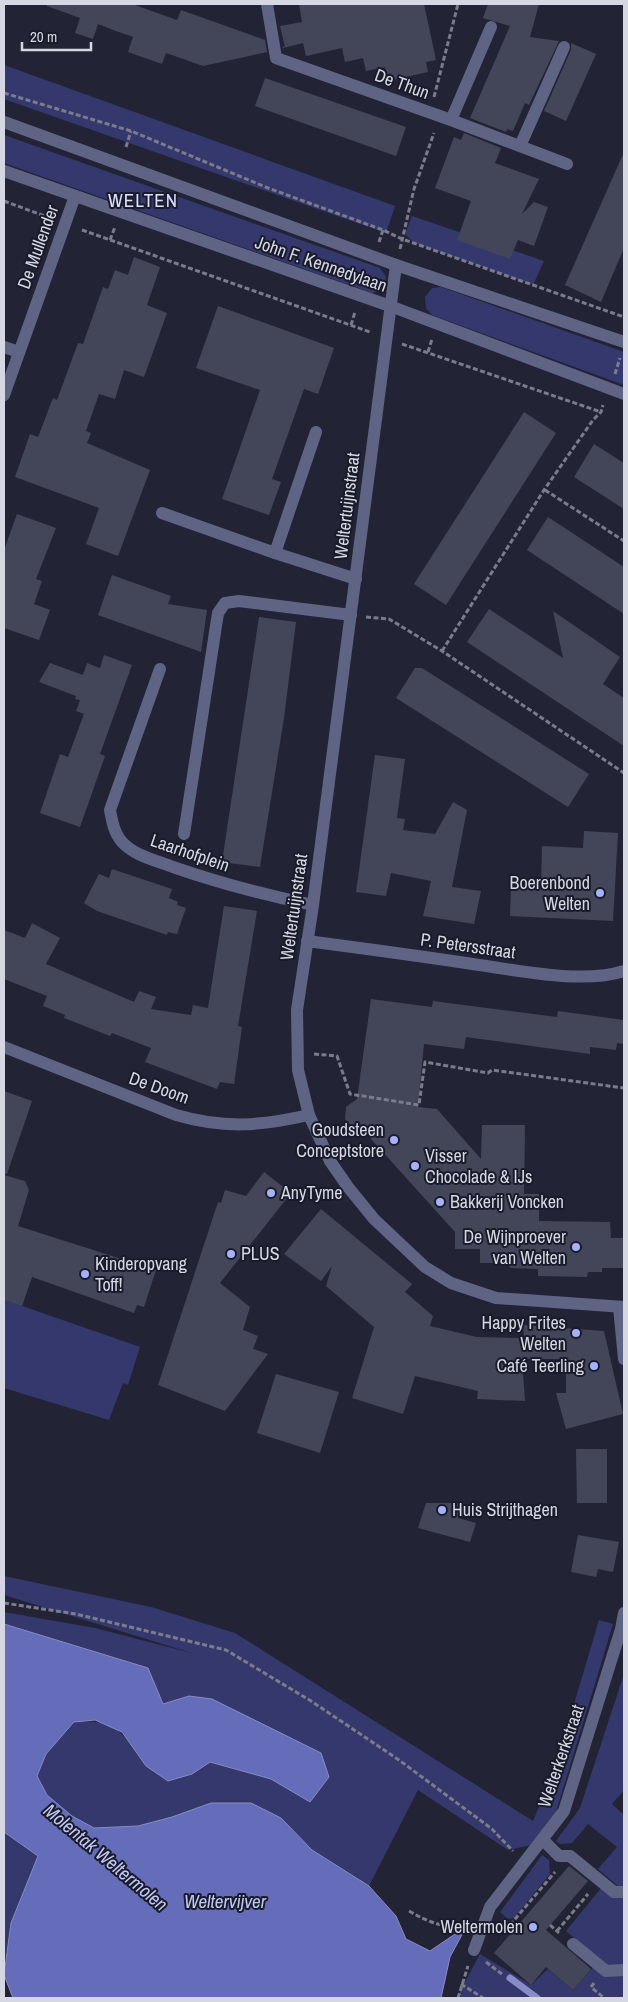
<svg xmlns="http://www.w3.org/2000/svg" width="628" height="2002" viewBox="0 0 628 2002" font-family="'Archivo Narrow',sans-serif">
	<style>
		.green { fill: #35386d }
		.water { fill: #656cb9; stroke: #878cc6 }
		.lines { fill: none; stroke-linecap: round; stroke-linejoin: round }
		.stream { stroke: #878cc6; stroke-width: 7 }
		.building { fill: #434658 }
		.path { stroke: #7a7c8b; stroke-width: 3; stroke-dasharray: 5 2.5; stroke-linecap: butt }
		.minor { stroke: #5f6485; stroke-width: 12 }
		.poi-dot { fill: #a7b1fc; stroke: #191b2b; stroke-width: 2 }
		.labels { text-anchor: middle; stroke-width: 4; stroke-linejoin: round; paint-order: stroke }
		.street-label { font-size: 18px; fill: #d5d7e3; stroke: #191b2b }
		.poi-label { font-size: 18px; fill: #d5d7e3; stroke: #191b2b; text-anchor: end }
		.neighbourhood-label { font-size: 19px; letter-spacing: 1px; fill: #dce0fe; stroke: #191b2b }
		.water-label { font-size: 19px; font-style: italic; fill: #c1c8f2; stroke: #191b2b }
	</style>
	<rect width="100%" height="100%" fill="#222436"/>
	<g class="green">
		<path d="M4,65L395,206L386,233L4,99Z"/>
		<path d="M4,135L380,268L386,277C385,287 382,291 372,293L4,163Z"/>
		<path d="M412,216L544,261L533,285L414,243L405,234Z"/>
		<path d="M441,287L624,352V385L432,315L426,308L425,297L432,288Z"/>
		<path d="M5,1300L140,1347L128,1385L123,1383L109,1420L4,1388Z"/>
		<path d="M4,1576L151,1607L235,1633L533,1821L555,1768L599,1620L613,1624L555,1815L532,1845L508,1850L418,1790L369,1886L312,1850L281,1818L172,1817L138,1826L94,1829L72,1816L47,1795L37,1776L46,1754L75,1722C117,1718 124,1734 146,1766L192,1774L210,1762L271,1779L310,1802L329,1776L320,1753L212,1699L189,1696L163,1704L148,1668L4,1624V1612L95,1628L195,1654L4,1595Z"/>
		<path d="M624,1674V1790L612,1804L624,1815V1998H463L458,1995L480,1954L531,1985L548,1969L573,1990L600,1959L566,1931L602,1887L618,1886L598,1869L617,1847L588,1824L572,1843L560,1844L556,1841L580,1808Z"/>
		<path d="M4,1832L38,1856L11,1923L4,1968Z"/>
		<path d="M542,1855L549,1860L550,1874L514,1918L508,1919L500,1912Z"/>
	</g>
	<path class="water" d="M4,1624L148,1668L163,1704L189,1696L212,1699L321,1753L329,1777L310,1802L271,1779L210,1762L192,1774L168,1781L146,1766L122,1732L95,1720L74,1722L46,1754L37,1776L47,1795L72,1816L94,1828L138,1826L172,1817L211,1803H251L281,1818L312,1850L369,1886L396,1916L406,1939L430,1951L461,1930L464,1931L450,1957L441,1998H13L4,1975L11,1923L38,1856L4,1832Z"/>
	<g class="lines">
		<path class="stream" d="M510,1978L537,1998"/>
	</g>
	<g class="building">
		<path d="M47,4H132L177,20L181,10L265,40L267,52L203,66L166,53L162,64L128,52L133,37L116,31L98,24L93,39L75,33L80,18L47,6Z"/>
		<path d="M299,4H424L436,60L426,62L428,72L388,81L385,67L366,71L363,58L345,62L342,48L306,56L303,43L283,48L282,46L285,47L280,26L302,22Z"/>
		<path d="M488,4H539L530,37L559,41L529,105L525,103L513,131L507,129L506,132L470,118L510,26L483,18Z"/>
		<path d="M571,43L596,54L566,121L544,111L571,50Z"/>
		<path d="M265,78L406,127L396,156L255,106Z"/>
		<path d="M464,133L501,148L495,163L539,179L522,214L534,202L548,207L534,246L518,240L510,259L457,240L471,201L435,188L454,137L461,140Z"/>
		<path d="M624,152V248L601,302L565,285Z"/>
		<path d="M134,257L160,267L147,305L167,313L144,377L124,370L115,399L99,394L86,431L91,433L87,443L150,470L118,556L86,544L99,508L15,477L30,434L38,437L53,398L57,400L78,343L83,344L103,287L108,289L115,270L128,275Z"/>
		<path d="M218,306L334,348L318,394L304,389L272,479L281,482L269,515L222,499L260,390L196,368Z"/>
		<path d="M524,412L556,433L446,605L414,584Z"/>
		<path d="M594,444L624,463V509L574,477Z"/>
		<path d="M17,514L56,528L36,579L42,581L34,604L50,610L39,640L4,628V550Z"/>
		<path d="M548,517L624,567V614L527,550Z"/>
		<path d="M112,575L171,596L168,604L207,610L201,652L98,615Z"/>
		<path d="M489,609L563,658L553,611L620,657L603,684L624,698V746L467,642Z"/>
		<path d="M259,617L296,622L284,718L260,867L222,862Z"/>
		<path d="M104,655L132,665L100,754L105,756L80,827L40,813L60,754L68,757L84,714L76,711L80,700L75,699L76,696L39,682L50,663L83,675L87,663L100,668Z"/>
		<path d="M415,668H422L589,774L568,807L396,698Z"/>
		<path d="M375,755L405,759L397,818L405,819L403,830L435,834L453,802L467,810L452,887L481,891L474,924L423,916L431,881L391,873L386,896L356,892Z"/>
		<path d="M584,831L618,833L613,921L510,916L511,882L541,884L542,846L583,848Z"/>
		<path d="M112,869L172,889L169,898L178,902L177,905L186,908L177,934L168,932L167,935L97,911L84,903L99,874L109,878Z"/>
		<path d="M224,906L257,911L238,1026L242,1027L234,1084L220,1082L217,1089L145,1062L151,1048L112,1033L110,1036L64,1018L65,1015L43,1006L47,996L4,979V930L25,938L32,923L60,938L46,964L134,1002L139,991L156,997L151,1009L191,1015L193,1005L208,1008Z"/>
		<path d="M371,999L432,1007L433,1001L557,1017L558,1011L624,1020V1044L617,1043L616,1050L590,1047V1054L466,1037L464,1049L424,1044L418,1107L437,1109L481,1159L482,1125H525L524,1194H539V1221L610,1222L611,1238H624V1268H602V1272H588L587,1277L538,1276V1269L511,1268L506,1263H480V1249H455V1232L362,1129L353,1128L345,1119L346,1107L357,1099Z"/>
		<path d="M4,1091L32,1101L7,1174H4Z"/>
		<path d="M264,1172L291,1193L220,1283L250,1307L243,1330L258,1336L253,1349L268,1354L225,1411L158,1385L218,1202L221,1203L225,1190L246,1196Z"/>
		<path d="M4,1175L25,1181L29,1190L18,1226L156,1270L144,1307L137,1305L134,1313L32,1277L22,1306L4,1300Z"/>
		<path d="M321,1209L412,1284L405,1292L433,1316L430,1326L477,1337L524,1338L523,1325L604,1331L623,1414L566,1429L556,1393H566V1359H522L525,1401L477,1399L478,1391L415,1376L403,1414L352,1398L374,1327L326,1286L332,1266L321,1281L284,1254Z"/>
		<path d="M276,1374L339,1392L320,1453L257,1433Z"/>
		<path d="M576,1449H607V1503H577Z"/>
		<path d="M426,1503H462L458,1518L476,1523L470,1542L418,1528Z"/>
		<path d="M578,1535L619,1542L613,1572L598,1569L596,1577L571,1572Z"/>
		<path d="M569,1866L588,1881L546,1930L591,1969L573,1990L546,1967L531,1985L494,1953Z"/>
	</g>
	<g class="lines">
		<g class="path">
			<path d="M4,93L131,131L268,188L383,230L402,239L624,317"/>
			<path d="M434,97L458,4"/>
			<path d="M126,147L131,131"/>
			<path d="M4,201L50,218"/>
			<path d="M82,230L370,332"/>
			<path d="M110,240L115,227"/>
			<path d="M379,242L383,230"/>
			<path d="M400,249L414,189L434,133"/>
			<path d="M351,325L355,312"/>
			<path d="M402,344L601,412"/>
			<path d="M428,352L432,339"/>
			<path d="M615,374L620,358"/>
			<path d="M545,490L624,541"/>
			<path d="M366,617L389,619L442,651L624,773"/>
			<path d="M442,651L544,490L593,420L601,412L603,405"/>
			<path d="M314,1054L337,1056L350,1094L419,1105L425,1062L488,1073L492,1070L624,1088"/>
			<path d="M4,1603L76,1614L226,1650L311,1701L399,1760L492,1829L513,1851"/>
			<path d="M409,1911C428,1922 443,1928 465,1926"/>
			<path d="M503,1919L515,1929"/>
			<path d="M510,1925L555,1872"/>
			<path d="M550,1925L559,1933"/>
			<path d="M557,1931L588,1894"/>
			<path d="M486,1962L502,1974"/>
			<path d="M594,1983L591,1987L604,1998"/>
			<path d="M461,1984L483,1998"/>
			<path d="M458,1998L468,1966"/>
		</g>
		<g class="minor">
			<path d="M267,4L276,58L451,120L567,164"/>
			<path d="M451,120L491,27"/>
			<path d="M4,122L396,265L624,342"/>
			<path d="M520,146L564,47"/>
			<path d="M4,171L390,306L624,394"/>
			<path d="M396,265L313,905L297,1010L298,1070L309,1115L330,1161L348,1187L374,1219L425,1267L451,1283L496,1298L624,1307"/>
			<path d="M4,347L19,352"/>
			<path d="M4,395L75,196"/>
			<path d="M162,513L275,553L356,579"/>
			<path d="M275,553L316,432"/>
			<path d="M160,669L110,810C112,821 114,833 122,842C135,856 155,860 173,867C219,883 265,895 313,905"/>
			<path d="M184,834L218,613L225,603L239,601L351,615"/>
			<path d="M307,941C360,948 413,955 466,963C511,969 581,985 624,971"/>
			<path d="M4,1047L176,1115C225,1129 260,1126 309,1115"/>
			<path d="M619,1307L624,1359"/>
			<path d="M543,1840L559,1856H570L614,1892H624"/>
			<path d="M573,1944L606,1971L624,1970"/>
			<path d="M474,1950L490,1907L564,1811L621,1629L624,1613"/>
		</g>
	</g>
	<g class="poi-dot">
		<circle cx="600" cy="893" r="5"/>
		<circle cx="394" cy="1140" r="5"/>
		<circle cx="415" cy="1166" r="5"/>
		<circle cx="271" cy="1193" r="5"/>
		<circle cx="440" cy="1202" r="5"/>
		<circle cx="576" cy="1247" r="5"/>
		<circle cx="231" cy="1254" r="5"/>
		<circle cx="85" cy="1274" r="5"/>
		<circle cx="576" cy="1333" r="5"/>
		<circle cx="594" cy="1366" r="5"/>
		<circle cx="442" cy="1510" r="5"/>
		<circle cx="533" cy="1927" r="5"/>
	</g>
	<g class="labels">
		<g class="street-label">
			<text transform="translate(402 84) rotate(20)" y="6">De Thun</text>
			<text transform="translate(38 247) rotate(-70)" y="6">De Mullender</text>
			<text transform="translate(321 264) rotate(19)" y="6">John F. Kennedylaan</text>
			<text transform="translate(347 506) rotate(-83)" y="6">Weltertuijnstraat</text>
			<text transform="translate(190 853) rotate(19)" y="6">Laarhofplein</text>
			<text transform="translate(294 907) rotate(-82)" y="6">Weltertuijnstraat</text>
			<text transform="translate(468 946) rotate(8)" y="6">P. Petersstraat</text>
			<text transform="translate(159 1088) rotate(20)" y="6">De Doom</text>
			<text transform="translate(561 1756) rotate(-71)" y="6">Welterkerkstraat</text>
		</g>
		<g class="poi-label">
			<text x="590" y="889">Boerenbond<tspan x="590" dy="21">Welten</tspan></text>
			<text x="384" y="1136">Goudsteen<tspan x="384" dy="21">Conceptstore</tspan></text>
			<text x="425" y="1162" text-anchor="start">Visser<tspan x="425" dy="21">Chocolade &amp; IJs</tspan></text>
			<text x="281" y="1199" text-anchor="start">AnyTyme</text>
			<text x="450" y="1208" text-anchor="start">Bakkerij Voncken</text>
			<text x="566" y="1243">De Wijnproever<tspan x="566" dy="21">van Welten</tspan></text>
			<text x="241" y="1260" text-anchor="start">PLUS</text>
			<text x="95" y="1270" text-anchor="start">Kinderopvang<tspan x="95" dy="21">Toff!</tspan></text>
			<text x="566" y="1329">Happy Frites<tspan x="566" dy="21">Welten</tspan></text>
			<text x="584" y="1372">Café Teerling</text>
			<text x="452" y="1516" text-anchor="start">Huis Strijthagen</text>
			<text x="523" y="1933">Weltermolen</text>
		</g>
		<g class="neighbourhood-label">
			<text x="143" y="207">WELTEN</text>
		</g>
		<g class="water-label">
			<text transform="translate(106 1857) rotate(40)" y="7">Molentak Weltermolen</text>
			<text x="225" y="1908">Weltervijver</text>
		</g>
	</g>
	<rect width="628" height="2002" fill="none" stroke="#d5d7e3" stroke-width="10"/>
	<path d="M22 42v8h69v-8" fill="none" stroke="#d5d7e3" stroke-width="2.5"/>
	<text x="30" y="42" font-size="15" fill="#d5d7e3" stroke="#191b2b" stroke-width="4" paint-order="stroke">20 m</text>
</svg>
